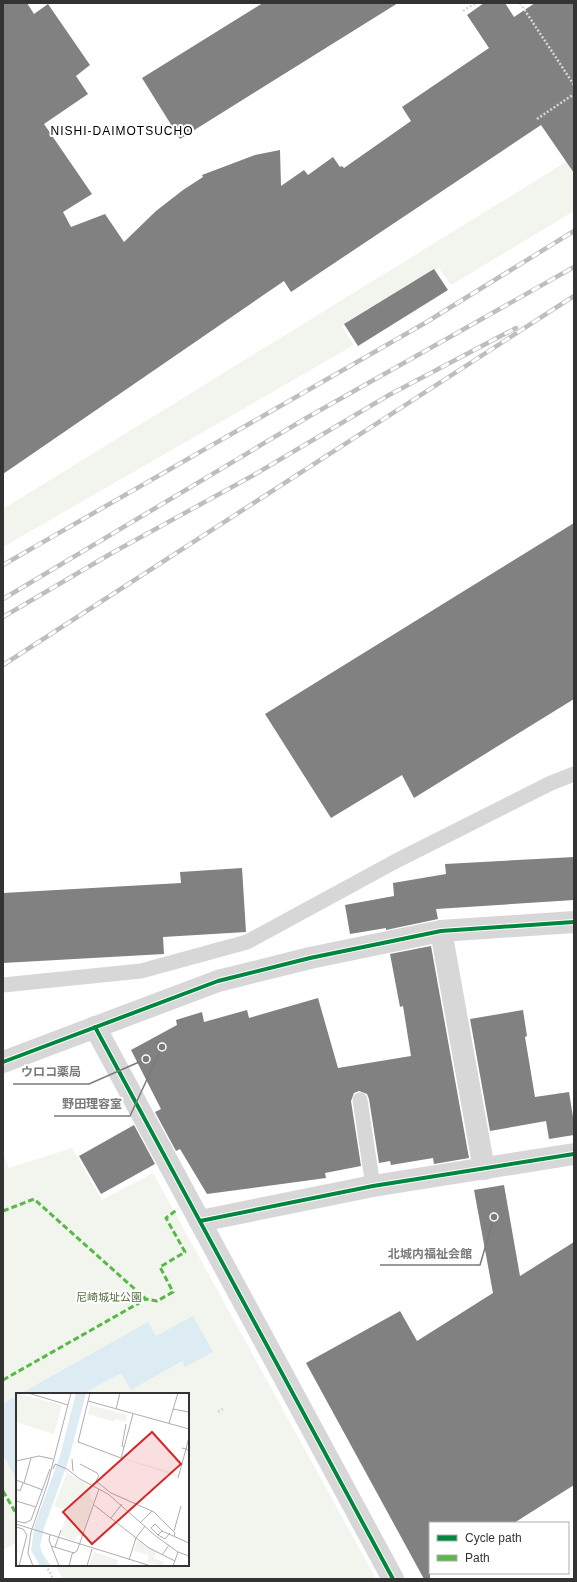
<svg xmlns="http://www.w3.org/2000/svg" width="577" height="1582" viewBox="0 0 577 1582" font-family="Arial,'Noto Sans JP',sans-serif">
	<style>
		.green { fill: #f1f5ed }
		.water { fill: #ddebf3 }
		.building { fill: #818181 }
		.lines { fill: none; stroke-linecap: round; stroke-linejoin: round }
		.path { stroke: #d6d6d6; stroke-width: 2.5; stroke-dasharray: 2 2; stroke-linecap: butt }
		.service { stroke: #d7d7d7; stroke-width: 15 }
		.minor { stroke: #d7d7d7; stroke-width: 22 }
		.rail-casing { stroke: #bebebe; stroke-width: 4.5 }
		.rail { stroke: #fff; stroke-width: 3; stroke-dasharray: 9; stroke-linecap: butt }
		.quiet { stroke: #58b947; stroke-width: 3; stroke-dasharray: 6 3; stroke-linecap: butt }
		.cycleway-casing { stroke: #fff; stroke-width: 6 }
		.cycleway { stroke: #00873e; stroke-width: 4 }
		.labels { text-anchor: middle; stroke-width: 4; stroke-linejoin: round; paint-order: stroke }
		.park-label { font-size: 11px; fill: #56703f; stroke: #fff }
		.neighbourhood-label { font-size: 12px; letter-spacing: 1px; fill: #000; stroke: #fff }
		.inset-road { fill: none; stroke: #adadad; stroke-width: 1 }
		.view { fill: #d62828; fill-opacity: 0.15; stroke: #d62828; stroke-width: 2 }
		.inset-edge { fill: none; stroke: #333; stroke-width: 2 }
		.leader { fill: none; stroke: #7a7a7a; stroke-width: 1.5 }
		.callout-dot { fill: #7a7a7a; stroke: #fff; stroke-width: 1.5 }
		.callout-label { font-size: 12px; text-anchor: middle; font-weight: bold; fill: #7a7a7a; stroke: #fff; stroke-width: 4; stroke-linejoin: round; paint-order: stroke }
	</style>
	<rect width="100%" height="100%" fill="#fff"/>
	<g class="green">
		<path d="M574,157V211L451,285L439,268L342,327L354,345L3,547V509Z"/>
		<path d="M72,1148L102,1200L153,1173L376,1579H63L55,1565H188V1394H17V1542L3,1550V1154L9,1168Z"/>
	</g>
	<g class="water">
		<path d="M193,1316L213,1352L185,1367L182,1361L131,1390L121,1373L82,1394H20L148,1322L156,1336Z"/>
		<path d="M17,1396V1480L3,1455V1404Z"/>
	</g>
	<g class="building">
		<path d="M3,3H27L34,14L48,4L90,65L76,76L88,94L44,124L92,194L63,212L71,227L105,214L124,242L156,211L183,190L203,177L202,175L255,155L280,150L281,186L304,170L308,175L333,157L340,167L342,166L344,168L411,121L402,107L489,48L467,15L484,3H505L514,17L535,3H574V173L541,125L291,292L284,281L3,474Z"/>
		<path d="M263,3H398L180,139L142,78Z"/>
		<path d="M434,269L448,290L358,346L344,324Z"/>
		<path d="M574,523V699L414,798L402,775L331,818L265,714Z"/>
		<path d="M574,857V900L436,909L438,919L386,930V928L350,934L345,905L394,896L393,883L446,874L445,864Z"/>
		<path d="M242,868L246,932L163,937L164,954L3,963V893L181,883L180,872Z"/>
		<path d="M431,946L469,1158L434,1164L433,1158L391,1165L390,1161L379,1163L369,1099L367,1094L359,1091L354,1093L351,1101L361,1166L325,1173L326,1178L207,1194L180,1149L176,1151L155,1112L161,1109L131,1050L177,1025L176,1020L202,1012L204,1022L247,1010L249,1018L318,998L338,1068L411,1056L403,1006L400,1007L390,954Z"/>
		<path d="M523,1010L527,1036L525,1037L535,1097L569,1092L574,1123V1135L549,1139L546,1121L490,1131L470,1019Z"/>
		<path d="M134,1125L155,1164L101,1194L79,1156Z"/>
		<path d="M504,1185L520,1276L574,1242V1485L514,1523H430V1579H424L306,1363L400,1311L417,1341L493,1293L474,1190Z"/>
	</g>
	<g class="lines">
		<g class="path">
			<path d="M520,3L574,85"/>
			<path d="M463,11L476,3"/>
			<path d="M537,119L574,94"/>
			<path d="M218,1412L224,1408"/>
			<path d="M46,1565L53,1579"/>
		</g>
		<g class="service">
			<path d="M3,985L141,971L247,942L396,861L551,783L574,774"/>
			<path d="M360,1100L373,1186"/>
		</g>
		<g class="minor">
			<path d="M441,931L484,1169"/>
			<path d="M95,1027L393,1579"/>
			<path d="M3,1062L218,981L310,958L441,931L574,922"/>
			<path d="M200,1221L373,1186L574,1154"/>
		</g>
		<defs>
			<g id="rail">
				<path d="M3,565L425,323L574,231"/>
				<path d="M3,599L308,417L574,267"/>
				<path d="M3,617L112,553L252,476L389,395L516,328"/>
				<path d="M3,665L574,296"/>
			</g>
		</defs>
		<use href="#rail" class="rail-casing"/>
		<use href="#rail" class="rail"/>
		<g class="quiet">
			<path d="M3,1211L34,1199L146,1299L157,1301L173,1292L160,1267L185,1252L166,1218L178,1209"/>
			<path d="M3,1380L146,1299"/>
			<path d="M3,1491L17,1515"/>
		</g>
		<defs>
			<g id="cycleway">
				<path d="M95,1027L393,1579"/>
				<path d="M3,1062L218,981L310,958L441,931L574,922"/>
				<path d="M200,1221L373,1186L574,1154"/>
			</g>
		</defs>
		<use href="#cycleway" class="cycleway-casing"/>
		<use href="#cycleway" class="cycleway"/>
	</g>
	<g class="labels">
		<g class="park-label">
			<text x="109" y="1301">尼崎城址公園</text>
		</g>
		<g class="neighbourhood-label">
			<text x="122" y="135">NISHI-DAIMOTSUCHO</text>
		</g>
	</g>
	<g transform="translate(16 1393)">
		<rect width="173" height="173" fill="#fff"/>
		<path d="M0,0L46,12L38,41L0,29ZM74,12L111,22L110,29L99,26L98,29L72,21ZM81,58L162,81L161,84L142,77ZM51,79L74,93L71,98L75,101L74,105L78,107L65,143L61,142L59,148L44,142L52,118L38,113ZM121,147L140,159L138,165L148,169L147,173L131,170L133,162L118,158ZM78,159L102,167L101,173H73Z" fill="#f1f5ed"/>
		<path d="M60,0H70L67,12L52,69L28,135L24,153L26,160L35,173H24L15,157L19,131L44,63Z" fill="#ddebf3"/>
		<path class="inset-road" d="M12,0L52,12M74,0L62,49L65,50L105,65L117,21M72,8L173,36M100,16L104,0M157,16L173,19M153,30L162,0M173,44L170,56L173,58M108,54L106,53L110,31M56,66L57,78M0,68L23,63L37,66M64,71L81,80L83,83L80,88L95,100L138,119L159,140L158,143M37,76L39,71L51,76L64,86L92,101L141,144L162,159L173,163M162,85L170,56L166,55M0,87L27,97M8,90L15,65M0,96L4,98L7,90M0,108L20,114M78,112L133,155L159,168M95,125L106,111M0,128L9,130L15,127L34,76M125,129L136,118M0,131L135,173M0,134L7,136L11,142L3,173M146,138L142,142L135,135L139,131L146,138L173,150M158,138L165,113M34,142L33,147L43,173M142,142L149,146L154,140M35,153L58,160M39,154L45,137M146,162L153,152M113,167L120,145L129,133M17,173L12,160L15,139L32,89L55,0M53,173L56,161L61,158L83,96M71,173L76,156M157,173L162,159"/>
		<path class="view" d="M136,39L165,71L76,151L47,119Z"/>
		<rect width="173" height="173" class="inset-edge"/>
	</g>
	<path class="leader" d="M146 1059L89 1084H13M162 1047L130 1116H54M494 1217L480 1265H380"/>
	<g class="callout-dot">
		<circle cx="146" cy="1059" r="4"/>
		<circle cx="162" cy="1047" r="4"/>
		<circle cx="494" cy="1217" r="4"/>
	</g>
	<g class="callout-label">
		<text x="51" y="1076">ウロコ薬局</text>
		<text x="92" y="1108">野田理容室</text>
		<text x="430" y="1258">北城内福祉会館</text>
	</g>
	<rect width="577" height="1582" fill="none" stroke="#333333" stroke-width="8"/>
	<rect x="429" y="1522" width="140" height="52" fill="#ffffff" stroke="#adadad"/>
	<rect x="437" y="1535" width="20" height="6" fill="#00873e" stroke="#adadad"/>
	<text x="465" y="1542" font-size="12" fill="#333333">Cycle path</text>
	<rect x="437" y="1555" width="20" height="6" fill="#58b947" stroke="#adadad"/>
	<text x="465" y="1562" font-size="12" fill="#333333">Path</text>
</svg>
